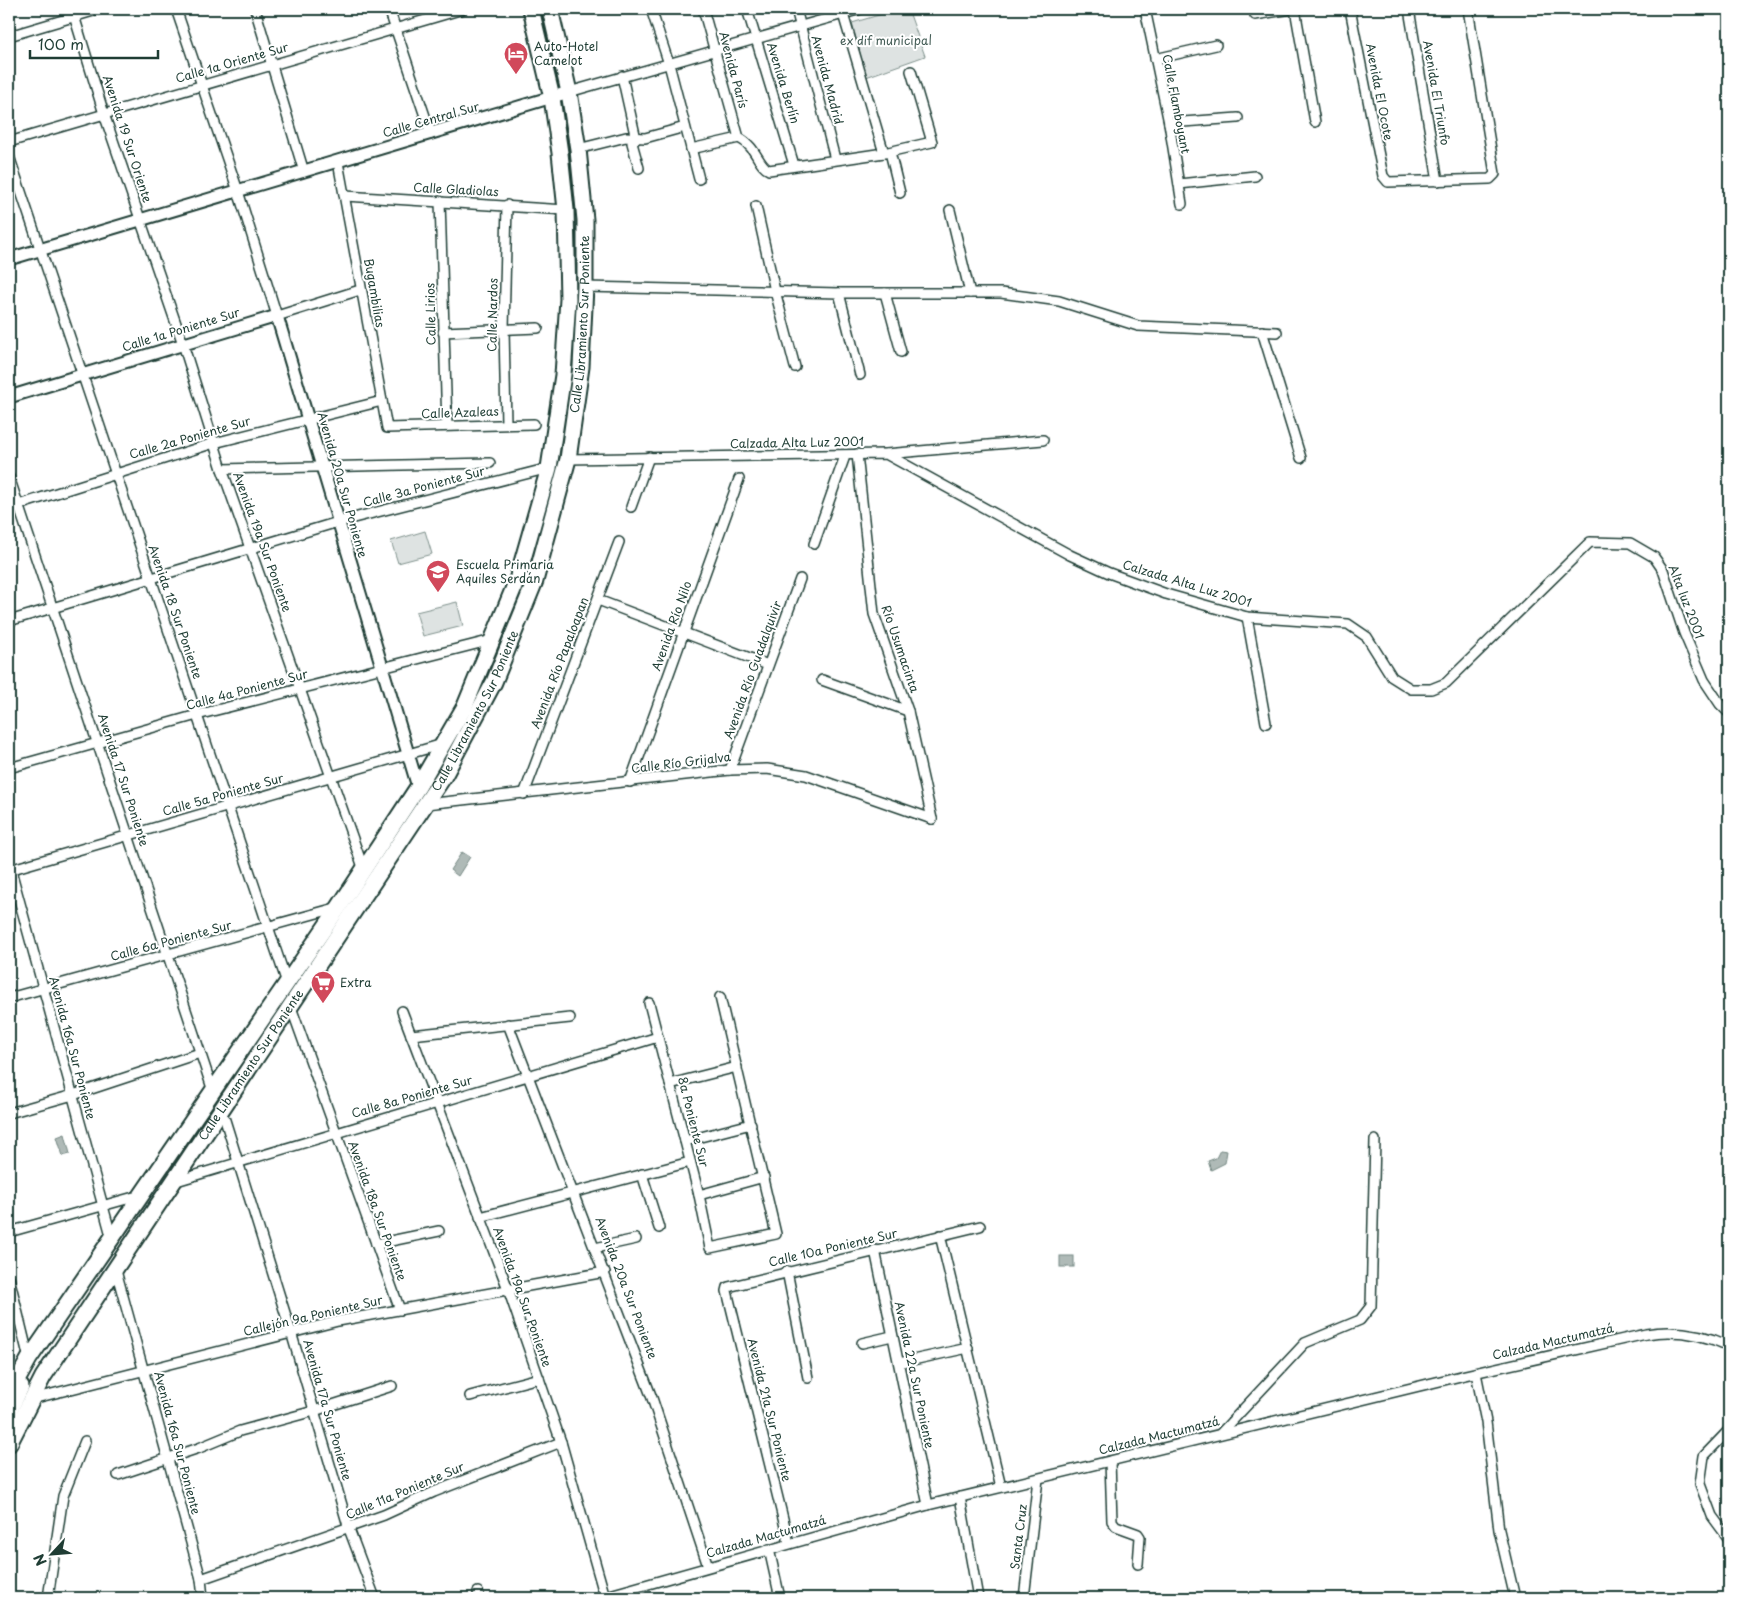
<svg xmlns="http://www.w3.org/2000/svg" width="1738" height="1607" viewBox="0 0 1738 1607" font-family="'Playpen Sans',sans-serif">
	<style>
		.green { fill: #dee3e2; stroke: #7e908b }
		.water { fill: #afbab7; stroke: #758883 }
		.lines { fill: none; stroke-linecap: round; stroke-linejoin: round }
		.minor-casing { stroke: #1f3d34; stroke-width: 12 }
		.tertiary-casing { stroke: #1f3d34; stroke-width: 15 }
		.primary-casing { stroke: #1f3d34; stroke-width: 19 }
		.minor { stroke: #fff; stroke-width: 9 }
		.tertiary { stroke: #fff; stroke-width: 11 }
		.primary { stroke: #fff; stroke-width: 15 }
		.labels { text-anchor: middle; stroke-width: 4; stroke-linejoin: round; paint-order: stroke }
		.park-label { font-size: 12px; fill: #455e57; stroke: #fff }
		.poi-label { font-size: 12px; fill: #1f3d34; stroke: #fff; text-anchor: start }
		.street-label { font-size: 12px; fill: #1f3d34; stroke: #fff }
	</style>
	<rect width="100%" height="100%" fill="#fff"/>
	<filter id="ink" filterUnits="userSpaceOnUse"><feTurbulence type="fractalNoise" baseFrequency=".02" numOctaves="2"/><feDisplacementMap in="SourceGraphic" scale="10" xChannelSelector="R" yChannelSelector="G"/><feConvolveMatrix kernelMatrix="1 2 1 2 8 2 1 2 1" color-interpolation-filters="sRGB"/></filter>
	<g filter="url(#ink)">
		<g class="green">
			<path d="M899,9H908L925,56L866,77L852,23Z"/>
			<path d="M425,531L432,554L398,563L391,541Z"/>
			<path d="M457,602L463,626L423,636L416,612Z"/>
		</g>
		<g class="water">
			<path d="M462,852L470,857L458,876L450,870Z"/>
			<path d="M65,1134L70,1154L63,1156L57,1137Z"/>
			<path d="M1220,1150L1227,1151L1225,1163L1211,1170L1208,1161L1216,1158Z"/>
			<rect x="1060" y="1256" width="14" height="11"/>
		</g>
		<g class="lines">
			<defs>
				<g id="minor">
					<path d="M72,9L104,114L183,344L222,469L364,870"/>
					<path d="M176,9L238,191L277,316L360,290"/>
					<path d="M255,9L304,172"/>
					<path d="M389,9L431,134"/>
					<path d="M651,9L669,64L699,179"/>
					<path d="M703,9L739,138"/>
					<path d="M747,9L794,165"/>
					<path d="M796,9L835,159"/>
					<path d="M1145,9L1169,123L1182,204"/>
					<path d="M1295,9L1315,122"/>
					<path d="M1350,9L1383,176L1388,182L1490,179L1495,174L1468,9"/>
					<path d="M1409,9L1438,181"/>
					<path d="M843,14L884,153"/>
					<path d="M1255,15L1292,9"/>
					<path d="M9,36L100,9"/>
					<path d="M1155,59L1216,45"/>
					<path d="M622,76L636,139"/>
					<path d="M569,92L861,9"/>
					<path d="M1169,123L1238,118"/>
					<path d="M739,138C757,147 758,166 769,170L884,153L932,142L911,71"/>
					<path d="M636,139L632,143L639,168"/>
					<path d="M9,142L463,9"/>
					<path d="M578,149L626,137L645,138L685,127"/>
					<path d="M691,149L739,138"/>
					<path d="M890,152L900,193"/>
					<path d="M9,156L287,983"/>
					<path d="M338,162L387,428L534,424"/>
					<path d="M1179,184L1255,176"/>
					<path d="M345,196L566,210"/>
					<path d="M440,201L447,426"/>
					<path d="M756,206L775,291L795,367"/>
					<path d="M950,210L970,293"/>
					<path d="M585,287L839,293H1001L1059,301L1138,326L1277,332"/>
					<path d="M839,293L860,375"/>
					<path d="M885,293L901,352"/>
					<path d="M1262,331L1301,458"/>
					<path d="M443,332L538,328"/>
					<path d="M506,424L504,329L507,205"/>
					<path d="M857,454L874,614L908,711L932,819"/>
					<path d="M886,454L1043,440"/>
					<path d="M568,459L886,454L1070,555L1109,573L1166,594L1247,617L1348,624L1367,637L1392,677L1411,689H1431L1446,683L1590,542L1630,543L1654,557L1663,570L1684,633L1704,680L1720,704L1729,713"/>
					<path d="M222,469L490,463"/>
					<path d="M9,477L213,1091"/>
					<path d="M631,507L649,457"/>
					<path d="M9,508L214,443L382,401"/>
					<path d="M814,544L845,456"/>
					<path d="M598,600L768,665"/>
					<path d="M1247,617L1266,723"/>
					<path d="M9,621L338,522L549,468"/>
					<path d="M822,680L908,711"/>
					<path d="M9,768L197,715L492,640"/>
					<path d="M730,770L800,579"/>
					<path d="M630,782L739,479"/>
					<path d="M524,794L619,542"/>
					<path d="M426,804L730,770L767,769L806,775L932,819"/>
					<path d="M9,863L112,1239"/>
					<path d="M9,870L443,744"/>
					<path d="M9,998L339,907"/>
					<path d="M649,1003L699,1195L710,1248L776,1234L720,997"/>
					<path d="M291,1007L400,1310"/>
					<path d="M402,1011L508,1289L561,1442L605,1597"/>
					<path d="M508,1024L652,1398L708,1566"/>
					<path d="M411,1035L570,1018"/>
					<path d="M670,1084L737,1067"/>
					<path d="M9,1113L73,1095L200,1053"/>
					<path d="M220,1113L225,1120L291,1332L349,1529L375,1598"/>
					<path d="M685,1141L751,1124"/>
					<path d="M642,1174L659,1228"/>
					<path d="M173,1182L658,1037"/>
					<path d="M699,1195L764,1177"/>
					<path d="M480,1217L690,1162"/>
					<path d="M9,1232L141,1195"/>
					<path d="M940,1235L1001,1487"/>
					<path d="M376,1244L439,1231"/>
					<path d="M595,1248L636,1239"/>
					<path d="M875,1250L928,1505"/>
					<path d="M115,1267L201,1579L203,1598"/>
					<path d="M787,1271L808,1378"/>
					<path d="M9,1277L29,1359"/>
					<path d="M862,1343L892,1336"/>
					<path d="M899,1363L968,1348"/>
					<path d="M1476,1373L1486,1422L1499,1530L1515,1598"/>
					<path d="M470,1396L539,1378"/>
					<path d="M32,1399L338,1321L605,1272"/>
					<path d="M1729,1430L1704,1456L1700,1484L1712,1516L1729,1539"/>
					<path d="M1220,1434L1305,1343L1360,1320L1371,1306L1375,1140"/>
					<path d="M1110,1461L1112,1521L1116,1526L1138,1534L1140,1537L1138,1564"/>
					<path d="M118,1475L199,1448L240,1431L314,1411L392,1386"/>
					<path d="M960,1497L978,1598"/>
					<path d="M789,1543L727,1291L728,1287L980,1226"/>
					<path d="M769,1549L780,1598"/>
					<path d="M201,1579L384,1515L434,1492L561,1442"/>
					<path d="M478,1592L480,1598"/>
					<path d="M48,1598L63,1496L85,1441"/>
					<path d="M599,1598L928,1505L1465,1375L1646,1334C1675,1329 1703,1334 1729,1346"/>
					<path d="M1024,1598L1038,1479"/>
				</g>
				<g id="tertiary">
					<path d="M9,259L569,92"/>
					<path d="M9,397L277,316L418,787"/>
				</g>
				<g id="primary">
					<path d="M9,1395L29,1359L339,907L418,787L465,706L517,580L549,468L563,375L568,299L566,210L560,153L552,98L531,9"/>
					<path d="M9,1412L21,1387"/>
					<path id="s1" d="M9,1444L43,1377L444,776L494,682L535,581L568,459L581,367L585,287V220L578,149L569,92L550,9"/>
				</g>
			</defs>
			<use href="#minor" class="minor-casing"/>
			<use href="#tertiary" class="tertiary-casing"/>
			<use href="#primary" class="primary-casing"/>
			<use href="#minor" class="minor"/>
			<use href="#tertiary" class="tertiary"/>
			<use href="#primary" class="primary"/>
		</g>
	</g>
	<defs>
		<symbol id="hotel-pin" viewBox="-11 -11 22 30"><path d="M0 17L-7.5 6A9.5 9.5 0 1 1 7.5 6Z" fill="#d1495b" stroke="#fff"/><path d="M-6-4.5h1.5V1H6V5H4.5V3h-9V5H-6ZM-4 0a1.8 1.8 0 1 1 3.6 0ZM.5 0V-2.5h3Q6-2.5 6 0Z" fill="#fff"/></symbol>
		<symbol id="school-pin" viewBox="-11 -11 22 30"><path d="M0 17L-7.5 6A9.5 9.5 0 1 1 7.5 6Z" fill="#d1495b" stroke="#fff"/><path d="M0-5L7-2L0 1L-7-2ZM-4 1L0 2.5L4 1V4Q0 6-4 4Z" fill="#fff"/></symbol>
		<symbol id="supermarket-pin" viewBox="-11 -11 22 30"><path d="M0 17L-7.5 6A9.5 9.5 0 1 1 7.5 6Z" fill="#d1495b" stroke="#fff"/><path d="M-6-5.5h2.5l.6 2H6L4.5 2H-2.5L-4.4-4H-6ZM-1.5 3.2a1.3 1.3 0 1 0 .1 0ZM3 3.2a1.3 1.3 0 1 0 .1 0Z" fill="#fff"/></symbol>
	</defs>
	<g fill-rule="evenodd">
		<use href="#hotel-pin" x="502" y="40" width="28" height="38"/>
		<use href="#school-pin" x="424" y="558" width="28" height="38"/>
		<use href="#supermarket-pin" x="309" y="969" width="28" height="38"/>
	</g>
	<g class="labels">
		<g class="park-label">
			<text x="886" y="45">ex dif municipal</text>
		</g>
		<g class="poi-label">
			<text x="534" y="51">Auto-Hotel<tspan x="534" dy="14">Camelot</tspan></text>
			<text x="456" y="569">Escuela Primaria<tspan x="456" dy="14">Aquiles Serdán</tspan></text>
			<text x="340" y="987">Extra</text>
		</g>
		<g class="street-label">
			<text transform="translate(232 63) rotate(-16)" y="4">Calle 1a Oriente Sur</text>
			<text transform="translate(733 70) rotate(75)" y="4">Avenida París</text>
			<text transform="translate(827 80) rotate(75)" y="4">Avenida Madrid</text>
			<text transform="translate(783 83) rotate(73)" y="4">Avenida Berlín</text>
			<text transform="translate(1379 92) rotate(79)" y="4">Avenida El Ocote</text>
			<text transform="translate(1436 93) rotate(80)" y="4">Avenida El Triunfo</text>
			<text transform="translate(1176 104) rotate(79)" y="4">Calle Flamboyant</text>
			<text transform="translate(431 120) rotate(-16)" y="4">Calle Central Sur</text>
			<text transform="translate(127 139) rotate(72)" y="4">Avenida 19 Sur Oriente</text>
			<text transform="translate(456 190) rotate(3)" y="4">Calle Gladiolas</text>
			<text transform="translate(374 293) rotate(80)" y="4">Bugambilias</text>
			<text transform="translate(431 314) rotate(-91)" y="4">Calle Lirios</text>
			<text transform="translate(493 315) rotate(-89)" y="4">Calle Nardos</text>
			<text dy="4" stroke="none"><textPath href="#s1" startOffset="1275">Calle Libramiento Sur Poniente</textPath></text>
			<text transform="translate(181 330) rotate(-17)" y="4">Calle 1a Poniente Sur</text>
			<text transform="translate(460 413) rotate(-2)" y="4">Calle Azaleas</text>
			<text transform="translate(190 438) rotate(-16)" y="4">Calle 2a Poniente Sur</text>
			<text transform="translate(797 443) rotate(-1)" y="4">Calzada Alta Luz 2001</text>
			<text transform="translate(342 485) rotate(74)" y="4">Avenida 20a Sur Poniente</text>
			<text transform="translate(424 487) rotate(-15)" y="4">Calle 3a Poniente Sur</text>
			<text transform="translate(262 542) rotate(70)" y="4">Avenida 19a Sur Poniente</text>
			<text transform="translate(1187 584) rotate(17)" y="4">Calzada Alta Luz 2001</text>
			<text transform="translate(1686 602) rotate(69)" y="4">Alta luz 2001</text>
			<text transform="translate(175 612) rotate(71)" y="4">Avenida 18 Sur Poniente</text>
			<text transform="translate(672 626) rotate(-70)" y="4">Avenida Río Nilo</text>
			<text transform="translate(900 649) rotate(71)" y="4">Río Usumacinta</text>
			<text transform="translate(560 663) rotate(-69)" y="4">Avenida Río Papaloapan</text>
			<text transform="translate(753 670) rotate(-70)" y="4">Avenida Río Guadalquivir</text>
			<text transform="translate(247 690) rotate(-15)" y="4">Calle 4a Poniente Sur</text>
			<text dy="4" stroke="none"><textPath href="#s1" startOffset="870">Calle Libramiento Sur Poniente</textPath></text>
			<text transform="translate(681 763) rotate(-7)" y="4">Calle Río Grijalva</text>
			<text transform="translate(123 780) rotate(72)" y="4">Avenida 17 Sur Poniente</text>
			<text transform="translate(223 795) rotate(-16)" y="4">Calle 5a Poniente Sur</text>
			<text transform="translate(171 941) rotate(-15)" y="4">Calle 6a Poniente Sur</text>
			<text transform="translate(72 1048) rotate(75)" y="4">Avenida 16a Sur Poniente</text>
			<text dy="4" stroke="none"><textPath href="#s1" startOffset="450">Calle Libramiento Sur Poniente</textPath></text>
			<text transform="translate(412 1097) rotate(-16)" y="4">Calle 8a Poniente Sur</text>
			<text transform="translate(693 1122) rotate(76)" y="4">8a Poniente Sur</text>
			<text transform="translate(377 1211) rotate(70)" y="4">Avenida 18a Sur Poniente</text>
			<text transform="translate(833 1248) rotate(-13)" y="4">Calle 10a Poniente Sur</text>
			<text transform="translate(626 1288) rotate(69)" y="4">Avenida 20a Sur Poniente</text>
			<text transform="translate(522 1297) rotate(70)" y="4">Avenida 19a Sur Poniente</text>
			<text transform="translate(313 1316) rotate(-13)" y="4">Callejón 9a Poniente Sur</text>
			<text transform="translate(1553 1342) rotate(-13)" y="4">Calzada Mactumatzá</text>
			<text transform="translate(914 1375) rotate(78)" y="4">Avenida 22a Sur Poniente</text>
			<text transform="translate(327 1410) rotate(74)" y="4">Avenida 17a Sur Poniente</text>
			<text transform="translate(769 1410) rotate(76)" y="4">Avenida 21a Sur Poniente</text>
			<text transform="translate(1159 1436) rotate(-14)" y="4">Calzada Mactumatzá</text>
			<text transform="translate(177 1443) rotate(75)" y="4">Avenida 16a Sur Poniente</text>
			<text transform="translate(405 1491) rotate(-23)" y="4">Calle 11a Poniente Sur</text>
			<text transform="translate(766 1537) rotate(-16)" y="4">Calzada Mactumatzá</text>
			<text transform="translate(1019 1537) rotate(-83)" y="4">Santa Cruz</text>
		</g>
	</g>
	<rect width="1738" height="1607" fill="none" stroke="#fff" stroke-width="30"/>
	<rect x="15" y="15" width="1708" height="1577" fill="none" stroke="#1f3d34" stroke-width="2" filter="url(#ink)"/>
	<g transform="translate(52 1554) rotate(244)" stroke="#ffffff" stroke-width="4" paint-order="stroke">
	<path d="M0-4L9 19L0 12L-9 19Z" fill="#1f3d34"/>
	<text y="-8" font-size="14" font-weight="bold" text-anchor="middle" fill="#1f3d34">N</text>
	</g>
	<path d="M30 50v8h128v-8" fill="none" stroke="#1f3d34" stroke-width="2.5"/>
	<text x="38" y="50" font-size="15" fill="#1f3d34" stroke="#ffffff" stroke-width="4" paint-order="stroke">100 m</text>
</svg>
